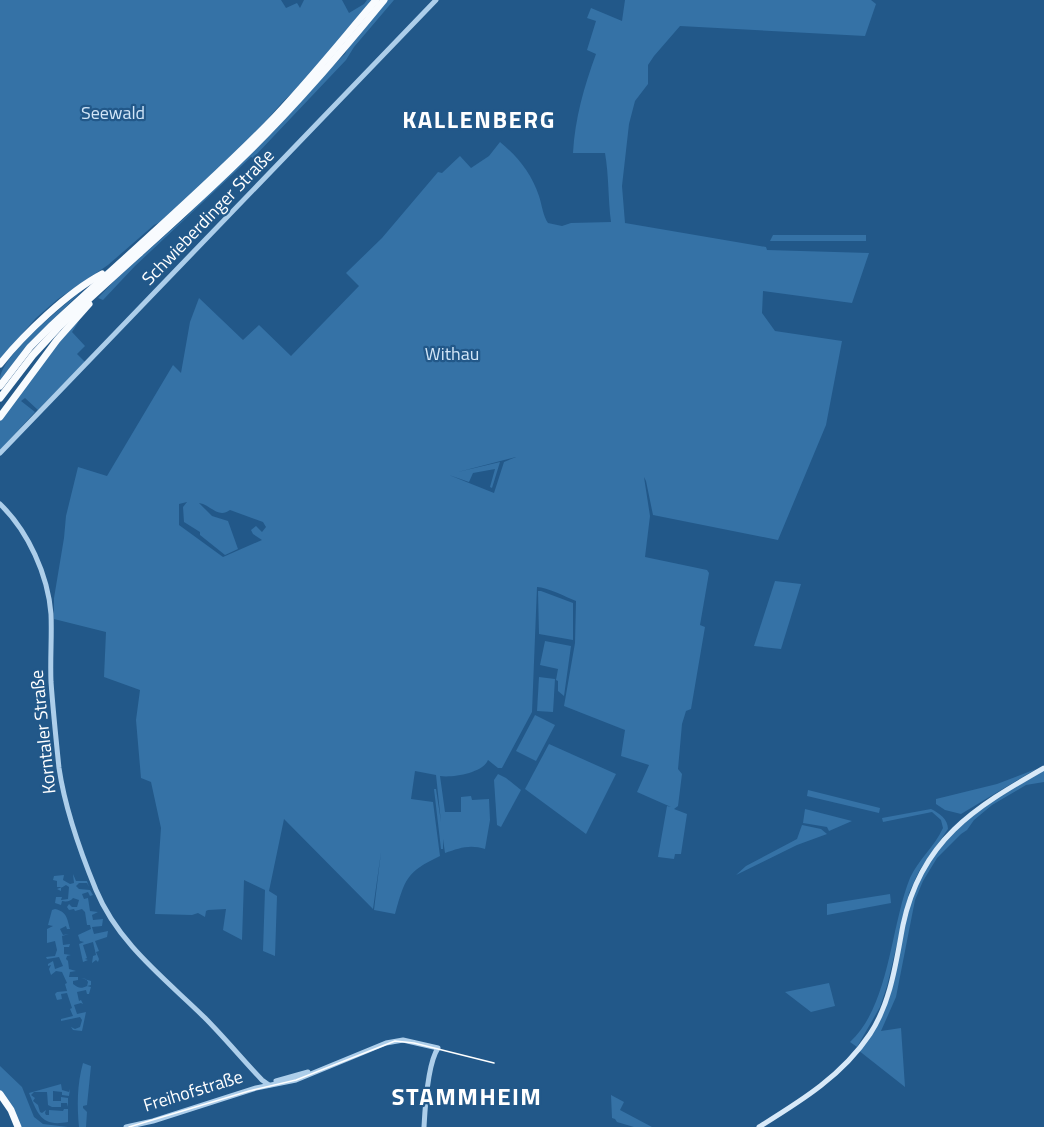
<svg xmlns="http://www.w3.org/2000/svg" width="1044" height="1127" viewBox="0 0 1044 1127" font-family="'Titillium Web',sans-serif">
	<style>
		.green { fill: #3572a6; fill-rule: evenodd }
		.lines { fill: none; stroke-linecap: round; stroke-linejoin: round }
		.tertiary { stroke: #adceea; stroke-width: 5 }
		.secondary { stroke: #d8e9f8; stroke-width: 5 }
		.trunk { stroke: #f8fbfe; stroke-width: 7 }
		.tram { stroke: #fff; stroke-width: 1.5 }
		.labels { text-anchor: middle; stroke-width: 4.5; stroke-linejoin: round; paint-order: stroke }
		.park-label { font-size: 18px; fill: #d2e6f8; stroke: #225889 }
		.street-label { font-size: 18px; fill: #fff; stroke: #225889 }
		.district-label { font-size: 24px; font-weight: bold; letter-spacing: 1.5px; fill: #fff; stroke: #225889 }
	</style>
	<rect width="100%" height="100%" fill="#225889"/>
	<g class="green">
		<path d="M0,0H281L286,8L297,3L300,8L304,0H342L349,13L364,4L367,0H372L299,87C281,101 270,118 254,134C223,164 192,193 160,222L154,225L108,265L58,299L36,318L0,359Z"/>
		<path d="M387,0H394L354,47L346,60L253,158L251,157L135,266L103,300L98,298L116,279L187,216L322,76L345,54L349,46Z"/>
		<path d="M625,0H871L876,4L865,36L680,26L654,56L648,65V84L635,101L629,124L622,186L625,223L766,247L767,250L869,253L852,303L763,291L762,313L775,331L842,341L826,425L778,540L653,515L646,481L644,477L650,516L645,557L707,570L709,573L700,625L705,627L691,709L686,711L682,724L678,769L682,774L678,806L674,809L687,814L681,854H675L674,859L658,857L667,806L671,807L637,792L649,765L621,756L625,730L564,706L575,643L576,601C566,597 547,587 537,587L532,712L502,768H498L488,760C483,773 452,778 440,776L445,812H461V797L471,796L472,800L489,799L490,820L485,849C470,844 459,848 445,853L443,839V849H441L434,789H436L441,822L436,775L415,771L411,799L433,802L440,856C406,872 405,879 395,914L374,910L381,852L373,909L284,819L269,891L277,896L275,956L263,951L265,890L244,880L242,940L223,930L226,909L208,910L206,911L205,917L198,913L192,915L155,914L161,828L151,782L141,778L136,720L140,690L104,677L106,632L54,619V598L64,538L66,516L78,467L107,476L173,365L181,373L190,322L199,298L243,340L259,325L291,356L359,286L346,273L382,238L438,172L442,173L460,156L471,168L489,156L500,142C519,158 531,173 539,196C542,205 543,216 548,223L562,226L571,223L611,222C608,199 609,176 605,153H573C575,118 584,87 596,54L587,50L596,21L587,18L591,8L622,21ZM516,457L504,462L494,493L449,475L469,482L473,473L495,469L490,487L492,488L500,462L458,472ZM187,502L183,507L184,522L200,532V535L225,555L238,549L228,521L212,516L199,503C211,505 218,519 230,510L263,522L266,527L262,532L256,526L251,530L253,534L262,540L223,557L179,525V504Z"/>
		<path d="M773,235H866V241H770Z"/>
		<path d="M83,290L32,340L0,380C0,356 64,305 83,290Z"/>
		<path d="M79,321L72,332L85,346L77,354L85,362L38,410L25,398L21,401L35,412L0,450V421L69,329Z"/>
		<path d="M775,581L801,584L781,649L754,646Z"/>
		<path d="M538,591H541L573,603V640L539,634Z"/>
		<path d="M545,641L571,646L564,696L558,691V681L556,680L558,669L540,665Z"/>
		<path d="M539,677L555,679L553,712L537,711Z"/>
		<path d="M535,715L555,725L536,761L516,751Z"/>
		<path d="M549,744L616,774L586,834L525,789Z"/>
		<path d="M1044,768V782L1026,785L992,805L974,820L967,830L961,834L937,858L923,881L915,900L896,997L881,1031L901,1028L905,1087L858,1050L871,1032L886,999L910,899L928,862L967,816Z"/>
		<path d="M1036,769L961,814L945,810L936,804V799L997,784Z"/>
		<path d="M498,774L506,778L521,790L501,827L497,825L494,780Z"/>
		<path d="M808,790L880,808L879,813L807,796Z"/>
		<path d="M805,809L852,821L829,831L827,827L803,823Z"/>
		<path d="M931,809C939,813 948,819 948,829L919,871L909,893L887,986L880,1007L857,1047L850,1042C890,1005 890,928 910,878C918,860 935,846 943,828L941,820L932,812L883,822L882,818Z"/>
		<path d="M802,825L821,829L827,834L797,845L736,875L746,866L797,839Z"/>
		<path d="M73,874L76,881H87L89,887L87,883H79L76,886L79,889L90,890L93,895L90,896L88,892L82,894L84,899L88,898L90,911L98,912L92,915L93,920L103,919L102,926L92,927L94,934L108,931L107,937L95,941L99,951L96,952L99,959L98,962L96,960L92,963L93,956L96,955L93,942L83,945L87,958L85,959L88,960L83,962L79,944L84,942L80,941L78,935L91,929L90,925H87L85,912L82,909L75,911L74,909L69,910L67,907L69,904L72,907H77L79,900L73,898C71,901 67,902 62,901L61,905L55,903L56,897H62L61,900L68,899L69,887L66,885L61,888V891L57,889L62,887H57V881L53,880L54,876L64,875L63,880L70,884L74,883Z"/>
		<path d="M890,894L891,903L827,915V904Z"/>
		<path d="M55,909C67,912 67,918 70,929H67L66,926L60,929L63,935L69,934L62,936L63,945L70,944L69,947H64V954L71,955L67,956L66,959L68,961L69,969L76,971L70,972L69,977H78V980L73,981V984C78,988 81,989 87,986L88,982L86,979L81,978L91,981V985L87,986L91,987L89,994H87L86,990L77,992L79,1001L81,1000L83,1004L81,1003L74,1005L77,1014L86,1012L82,1031L73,1030L71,1027L75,1029L80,1027L82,1020L80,1017L61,1021V1019L73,1016L70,1009L72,1008L67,993L61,994L62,999L57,1000L55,994L57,992L67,991L65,984L67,983L62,972L56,971L51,975L49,969L51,965L48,966V964L53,961L55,969L63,966L59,957L47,959L46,957L55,956L57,950L55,941L47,943V929L53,926L48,925L52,910Z"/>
		<path d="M829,983L835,1006L811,1012L785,992Z"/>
		<path d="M83,1063L91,1066L87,1105L83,1106V1108L87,1112L86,1127H79C77,1106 77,1084 83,1063Z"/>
		<path d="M0,1066L22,1087L34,1117L43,1124L68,1127H20L0,1091Z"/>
		<path d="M61,1084L62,1090L69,1092L70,1089L69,1096L62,1095V1092L53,1091V1101H61V1097L68,1098V1107L67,1103H61V1107H52L48,1105L47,1092H34L31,1095L35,1098L33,1101L38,1105L40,1112L42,1113L46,1110L45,1113L46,1115H49V1110L63,1111L64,1109H68V1122C42,1127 38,1115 29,1093Z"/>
		<path d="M611,1095L624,1102L620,1110L652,1127H634L617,1122L615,1119L612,1118Z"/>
	</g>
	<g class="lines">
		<g class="tertiary">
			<path d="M0,453L436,0"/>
			<path d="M0,504C28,531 48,575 51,614C52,636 50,659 51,682C53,710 56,739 59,768C65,809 80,851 96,890C118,943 163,977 204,1017C224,1037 242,1059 262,1080L269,1085"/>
			<path d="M276,1081L308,1072"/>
			<path d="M126,1127L153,1121L256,1088L296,1080L386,1043L403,1040L438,1048C428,1063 425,1108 424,1127"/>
		</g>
		<path class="secondary" d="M759,1127C801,1101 842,1076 870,1034C891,1002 896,962 903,925C921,840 974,808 1044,768"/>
		<g class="trunk">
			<path d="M0,364C24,334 68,292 102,274"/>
			<path d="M0,386L30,347L52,325C124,258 199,194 267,125C306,85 340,42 376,0"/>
			<path d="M0,398L33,355L58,328C118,271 181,218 240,160C292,110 338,56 384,0"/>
			<path d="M0,417L57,340L89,304"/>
			<path d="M0,1094L11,1110L18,1127"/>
		</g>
		<path class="tram" d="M129,1127L249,1091L296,1080L395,1041L414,1043L494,1063"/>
	</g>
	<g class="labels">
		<g class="park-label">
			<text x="113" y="119">Seewald</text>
			<text x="452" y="360">Withau</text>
		</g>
		<g class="street-label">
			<text transform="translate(208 217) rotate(-46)" y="6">Schwieberdinger Straße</text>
			<text transform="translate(43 732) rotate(-96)" y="6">Korntaler Straße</text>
			<text transform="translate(193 1091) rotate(-17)" y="6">Freihofstraße</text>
		</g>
		<g class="district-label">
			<text x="479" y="128">KALLENBERG</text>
			<text x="467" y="1105">STAMMHEIM</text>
		</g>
	</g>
</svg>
